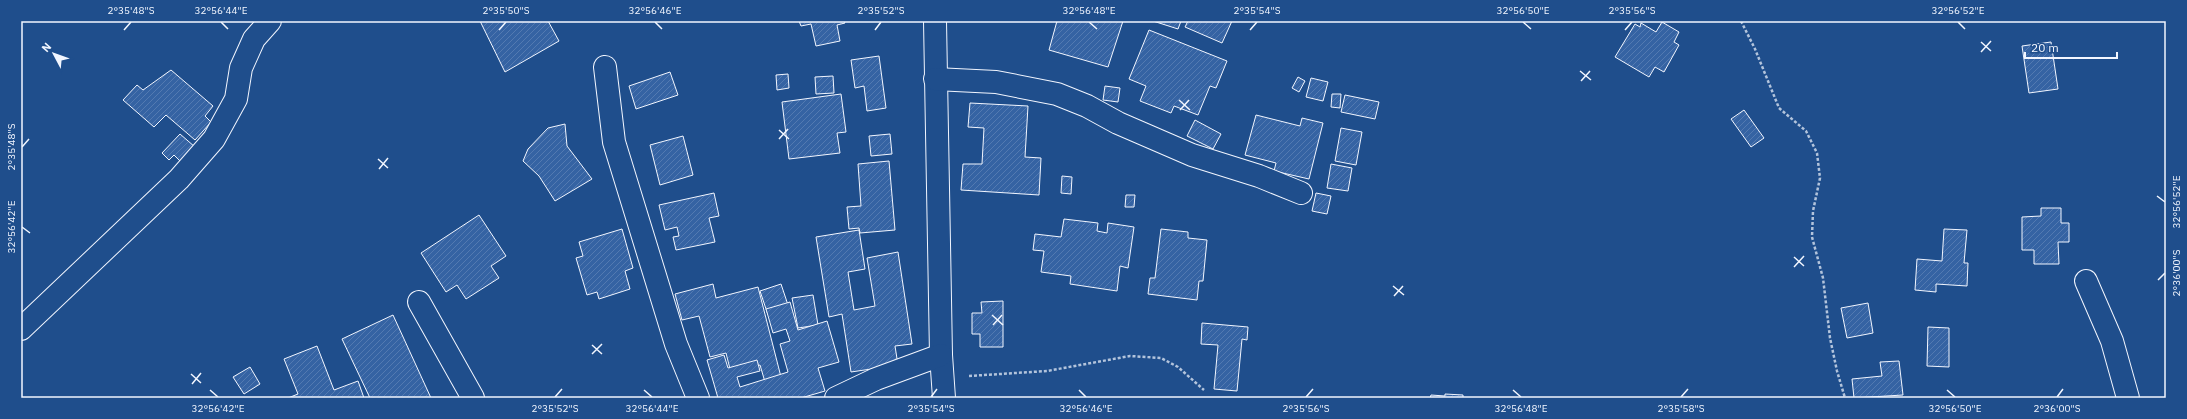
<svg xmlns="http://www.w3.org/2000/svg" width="2187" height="419" viewBox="0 0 2187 419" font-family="'IBM Plex Sans',sans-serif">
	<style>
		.building { fill: url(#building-hatch); stroke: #f2f6ff }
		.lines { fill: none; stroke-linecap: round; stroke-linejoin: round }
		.minor-casing { stroke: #f2f6ff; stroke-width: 24 }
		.path { stroke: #b3c4dc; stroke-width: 2.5; stroke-dasharray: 3 2; stroke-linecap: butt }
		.minor { stroke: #1f4e8c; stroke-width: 22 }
		.ticks { fill: none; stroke: #f2f6ff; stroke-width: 1.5 }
		.neatline { fill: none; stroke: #f2f6ff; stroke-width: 1.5 }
		.ticks-label { font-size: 10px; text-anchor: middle; fill: #f2f6ff }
	</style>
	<defs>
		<pattern id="building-hatch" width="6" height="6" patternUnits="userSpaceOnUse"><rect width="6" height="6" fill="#3563a3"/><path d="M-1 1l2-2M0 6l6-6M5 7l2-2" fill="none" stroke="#537ab1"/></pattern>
	</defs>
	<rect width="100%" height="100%" fill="#1f4e8c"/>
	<g class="building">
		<path d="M480,21H548L559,41L505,72Z"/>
		<path d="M799,21H844L845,23L837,25L840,41L816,46L811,24L801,26Z"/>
		<path d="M1057,21H1123L1108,67L1049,50Z"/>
		<path d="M1153,21H1181L1178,29Z"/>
		<path d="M1188,21H1232L1222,43L1185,27Z"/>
		<path d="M1662,22L1679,32L1674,42L1679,45L1664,72L1655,67L1649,77L1615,57L1635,24L1640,27L1641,23L1656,32Z"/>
		<path d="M1149,30L1227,61L1216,88L1210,86L1198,115L1174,106L1171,113L1140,101L1146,86L1129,79Z"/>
		<path d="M2051,42L2058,89L2029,93L2022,46Z"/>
		<path d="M879,56L886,108L867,111L864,86L855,88L851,60Z"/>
		<path d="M171,70L213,106L205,116L211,122L195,140L166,115L154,127L123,100L137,85L143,90Z"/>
		<path d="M670,72L678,95L636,109L629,86Z"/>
		<path d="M788,74L789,88L777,90L776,75Z"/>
		<path d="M833,76L834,93L816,94L815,77Z"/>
		<path d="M1298,77L1305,81L1299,92L1292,88Z"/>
		<path d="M1311,78L1328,82L1323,101L1306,97Z"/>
		<path d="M1105,86L1120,88L1118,102L1103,100Z"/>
		<path d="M841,94L846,132L837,133L840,153L789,159L782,102Z"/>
		<path d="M1332,94H1341L1340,108L1331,107Z"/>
		<path d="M1345,95L1379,102L1375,119L1341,112Z"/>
		<path d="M970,103L1028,106L1025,157L1041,158L1039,195L961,190L963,164H982L984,128L968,127Z"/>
		<path d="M1744,110L1764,138L1751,147L1731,119Z"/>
		<path d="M1256,115L1300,126L1302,118L1323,123L1309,179L1274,171L1276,163L1245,155Z"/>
		<path d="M1195,120L1221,134L1213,149L1187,136Z"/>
		<path d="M565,124L567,146L592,179L555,201L539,176L523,161L528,149L548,128Z"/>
		<path d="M1341,128L1362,132L1356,165L1335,161Z"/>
		<path d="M180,134L195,147L181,162L174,155L169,160L162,153Z"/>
		<path d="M890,134L892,154L871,156L869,136Z"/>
		<path d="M683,136L693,175L660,185L650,145Z"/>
		<path d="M889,161L895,230L860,233L859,228L849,229L847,207L861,206L858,164Z"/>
		<path d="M1331,164L1352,168L1348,191L1327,188Z"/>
		<path d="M1062,176L1072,177L1071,194L1061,193Z"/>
		<path d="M714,193L719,216L709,218L715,242L676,250L673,237L679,236L677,227L665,230L659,205Z"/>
		<path d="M1316,193L1331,196L1327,214L1312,211Z"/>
		<path d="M1126,195H1135L1134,207H1125Z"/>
		<path d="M2041,208H2061V223H2069V242H2058L2059,264H2034V250H2022V217L2041,216Z"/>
		<path d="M479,215L506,256L491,266L499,278L466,299L457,285L446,292L421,253Z"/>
		<path d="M1064,219L1098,223L1097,231L1107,233L1108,223L1134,227L1128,268L1120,266L1117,291L1070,284L1071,276L1041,272L1044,251L1033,250L1035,234L1061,237Z"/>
		<path d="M622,229L633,268L625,271L630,289L599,299L597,292L587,295L576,258L583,256L579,242Z"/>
		<path d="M1161,229L1188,232V238L1207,240L1203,281H1199L1197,300L1148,294L1150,278H1155Z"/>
		<path d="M1944,229L1967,230L1964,263H1968L1967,286L1936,284V292L1915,290L1917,259L1942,261Z"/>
		<path d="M859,230L865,269L848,272L854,310L875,306L867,258L898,252L912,344L895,346L898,365L851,372L842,314L829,317L816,237Z"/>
		<path d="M713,284L716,298L758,287L781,377L765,382L760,365L731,373L726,353L710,357L699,316L682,320L675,294Z"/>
		<path d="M781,284L789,308L768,315L760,291Z"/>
		<path d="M813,295L818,325L798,328L792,298Z"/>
		<path d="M1003,301V347H980V334H972V313H982L981,302Z"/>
		<path d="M790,302L798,330L827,321L839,362L818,368L825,391L801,398H718L707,360L724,355L728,368L757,360L760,371L737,377L740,387L788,372L780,344L790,341L786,329L773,333L766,309Z"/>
		<path d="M1868,303L1873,333L1847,338L1841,308Z"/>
		<path d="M393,315L431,398H370L342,339Z"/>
		<path d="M1202,323L1248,327L1247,340L1242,339L1237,391L1214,389L1218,345L1201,344Z"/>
		<path d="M1928,327L1949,328V367L1927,366Z"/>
		<path d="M317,346L334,390L358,381L364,398H288L298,394L284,359Z"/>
		<path d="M1899,361L1903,395L1854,398L1852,379L1882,376L1880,362Z"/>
		<path d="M250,367L260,384L244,394L233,377Z"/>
		<path d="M1445,394L1463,395V398H1430L1431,395L1445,396Z"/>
	</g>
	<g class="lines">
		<defs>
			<g id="minor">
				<path d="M935,21L941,355L944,398"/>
				<path d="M605,67L614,142L676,344L698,398"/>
				<path d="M935,79L996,82L1057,94L1087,106L1118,123L1192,155L1259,176L1301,193"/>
				<path d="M2086,281L2112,341L2128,398"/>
				<path d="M419,302L473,398"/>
				<path d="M21,329L179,179L214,139L236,99L241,68L254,39L270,21"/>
				<path d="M836,398L876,379L941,355"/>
			</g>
		</defs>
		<use href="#minor" class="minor-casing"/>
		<g class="path">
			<path d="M1741,21L1755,49L1779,108L1806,131L1817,153L1820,178L1813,211L1812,237L1823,278L1830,338L1837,371L1845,398"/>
			<path d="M969,376L1047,371L1130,356L1161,358L1178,367L1204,390"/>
		</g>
		<use href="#minor" class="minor"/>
	</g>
	<path class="ticks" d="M221,22L228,29M655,22L662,29M1089,22L1097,29M1523,22L1531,29M1958,22L1965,29M124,30L131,22M499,30L506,22M875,30L881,22M1250,30L1257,22M1625,30L1632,22M1981,42L1991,51M1981,52L1991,41M1580,71L1591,80M1581,81L1590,71M1179,100L1190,110M1180,110L1189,100M779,130L789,139M779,139L788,129M22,147L29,139M378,159L388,168M379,169L388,158M2157,196L2165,202M22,227L30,233M1794,257L1804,266M1794,267L1804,256M2158,280L2165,273M1393,286L1404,295M1394,296L1403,286M992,315L1003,325M993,325L1002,315M592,345L602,354M592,354L602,344M191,374L201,383M192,384L201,373M210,390L218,397M644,390L652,397M1079,390L1086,397M1513,390L1521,397M1947,390L1955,397M555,397L562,389M931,397L937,389M1306,397L1313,389M1681,397L1688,389M2057,397L2063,389"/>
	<rect width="2187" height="419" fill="none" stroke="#1f4e8c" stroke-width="44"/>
	<g transform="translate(54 54) rotate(311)" stroke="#1f4e8c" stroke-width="3" paint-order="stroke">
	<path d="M0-3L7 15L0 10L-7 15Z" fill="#f2f6ff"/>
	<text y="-6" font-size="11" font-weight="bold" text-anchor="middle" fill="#f2f6ff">N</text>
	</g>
	<path d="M2025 52v6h92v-6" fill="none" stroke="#f2f6ff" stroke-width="2"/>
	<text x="2031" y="52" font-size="12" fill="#f2f6ff" stroke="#1f4e8c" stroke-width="3" paint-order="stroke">20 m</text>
	<rect x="22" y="22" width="2143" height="375" class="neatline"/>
	<g class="ticks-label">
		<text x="131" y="14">2°35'48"S</text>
		<text x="221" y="14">32°56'44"E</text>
		<text x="506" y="14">2°35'50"S</text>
		<text x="655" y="14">32°56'46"E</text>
		<text x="881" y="14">2°35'52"S</text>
		<text x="1089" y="14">32°56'48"E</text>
		<text x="1257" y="14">2°35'54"S</text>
		<text x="1523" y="14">32°56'50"E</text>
		<text x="1632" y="14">2°35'56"S</text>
		<text x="1958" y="14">32°56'52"E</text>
		<text transform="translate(11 147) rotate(-90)" y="4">2°35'48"S</text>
		<text transform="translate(2176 202) rotate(-90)" y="4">32°56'52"E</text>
		<text transform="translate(11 227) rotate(-90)" y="4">32°56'42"E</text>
		<text transform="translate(2176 273) rotate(-90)" y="4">2°36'00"S</text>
		<text x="218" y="412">32°56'42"E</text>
		<text x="555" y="412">2°35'52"S</text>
		<text x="652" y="412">32°56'44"E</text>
		<text x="931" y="412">2°35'54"S</text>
		<text x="1086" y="412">32°56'46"E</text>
		<text x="1306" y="412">2°35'56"S</text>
		<text x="1521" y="412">32°56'48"E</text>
		<text x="1681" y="412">2°35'58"S</text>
		<text x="1955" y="412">32°56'50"E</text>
		<text x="2057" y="412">2°36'00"S</text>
	</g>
</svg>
